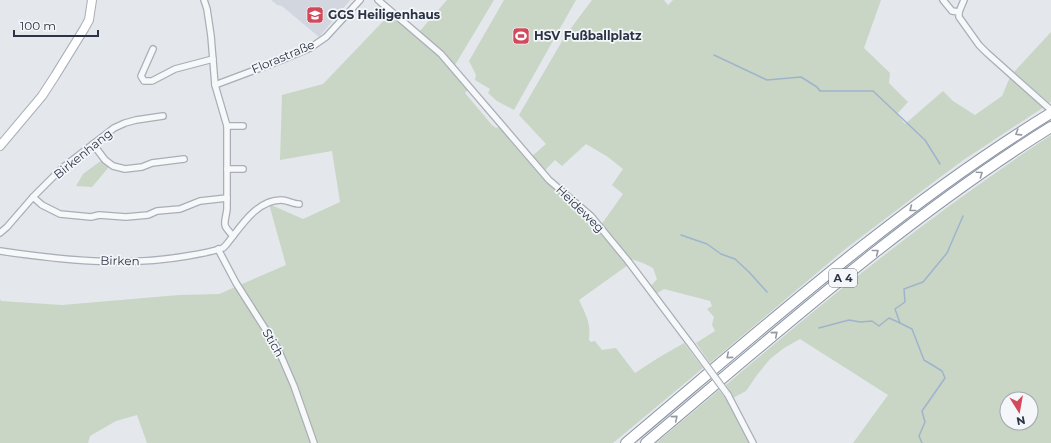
<svg xmlns="http://www.w3.org/2000/svg" width="1051" height="443" viewBox="0 0 1051 443" font-family="Montserrat,sans-serif">
	<style>
		.built { fill: #d2d6de }
		.green { fill: #c9d6c5; fill-rule: evenodd }
		.lines { fill: none; stroke-linecap: round; stroke-linejoin: round }
		.stream { stroke: #9fb4cc; stroke-width: 1.5 }
		.street-casing { stroke: #a9aeb7; stroke-width: 8 }
		.secondary-casing { stroke: #a9aeb7; stroke-width: 10 }
		.highway-casing { stroke: #8b94a3; stroke-width: 12 }
		.street { stroke: #f7f8fa; stroke-width: 5.5 }
		.secondary { stroke: #fff; stroke-width: 8 }
		.highway { stroke: #fff; stroke-width: 10 }
		.street-bridge-casing { stroke: #a9aeb7; stroke-width: 8; stroke-linecap: butt }
		.street-bridge { stroke: #f7f8fa; stroke-width: 5.5 }
		.oneway { stroke: #959aa2 }
		.labels { text-anchor: middle; stroke-width: 3.5; stroke-linejoin: round; paint-order: stroke }
		.shield { fill: #f4f6f9; stroke: #676e7b; stroke-width: 1 }
		.shield-label { font-size: 11px; font-weight: bold; fill: #2b3445 }
		.poi-label { font-size: 12px; font-weight: bold; fill: #2b3445; stroke: #f4f6f9; text-anchor: start }
		.street-label { font-size: 12px; fill: #2b3445; stroke: #f4f6f9 }
	</style>
	<rect width="100%" height="100%" fill="#e4e7ec"/>
	<path class="built" d="M271,0H350L319,37L282,6L277,5Z"/>
	<g class="green">
		<path d="M447,0H494L455,65L435,45L419,32Z"/>
		<path d="M504,0H576L514,110L497,101L488,93L490,89L475,80L476,75L469,61Z"/>
		<path d="M592,0H664L668,5L673,0H881L864,48L890,73L889,83L908,102L897,114L905,124L943,91L953,101L975,115L1002,96L1010,77L1044,107L962,161L931,184L844,250L710,363L696,343L715,331L712,325L714,317L707,309L712,306L710,301L664,289L656,294L651,286L657,279L653,268L643,263L628,258L601,225L623,194L612,185L623,169L608,157L586,144L562,166L555,160L544,171L531,157L546,144L519,115L565,36Z"/>
		<path d="M390,14L416,35L450,67L468,89L465,93L492,125L496,128L500,126L541,176L589,219L628,265L579,300C586,315 591,323 589,340L591,342L595,341L602,350L616,348L635,373L658,358L684,343L703,368L613,443H147L137,415L116,421L90,436L88,443H0V299L1,301L62,305L179,295L219,294L286,265L269,204L303,219L340,202L332,151L280,160L282,95L323,84Z"/>
		<path d="M1051,32V102L1049,103L1014,72Z"/>
		<path d="M1051,135V443H853L888,395L800,339L784,348L770,359L757,375L746,391L733,398L726,385C830,296 937,210 1051,135ZM1007,399H1031V423H1007Z"/>
		<path d="M102,160L109,167L92,187L76,186L83,174Z"/>
		<path d="M719,390L729,403L750,443H656Z"/>
	</g>
	<g class="lines">
		<g class="stream">
			<path d="M714,55L767,80L801,77L817,87L820,91H873L925,140L940,164"/>
			<path d="M681,235L707,244L721,254L735,259L749,272L767,292"/>
			<path d="M819,328L849,320L860,322L872,321L879,326L889,318L900,323"/>
			<path d="M922,443L919,436L925,422L922,411L945,378L942,371L924,360L912,329L900,323L895,309L905,302L904,289L923,282L947,253L963,216"/>
		</g>
		<defs>
			<g id="street">
				<path d="M204,0L207,9L211,36L215,85L227,126V209C225,225 221,223 233,236"/>
				<path d="M378,0L441,54L549,180L591,216L628,261L692,346"/>
				<path d="M943,0L952,11L959,12V17L979,45L987,53L1051,110"/>
				<path d="M959,12L964,0"/>
				<path d="M153,49L141,76L144,81H152L175,69L213,59"/>
				<path d="M215,85L279,61L310,48L326,37L360,0"/>
				<path d="M227,126H243"/>
				<path d="M93,144L105,160L113,166L125,169L142,167L152,163L184,159"/>
				<path d="M227,169H243"/>
				<path d="M33,197L42,205L60,214L91,217L99,215L126,217L148,215L157,211L180,209L200,201L227,198"/>
				<path d="M0,233L7,227L33,197L61,169L114,128L125,123L136,120L163,116"/>
				<path d="M218,249L236,283L278,349L294,386L314,443"/>
				<path d="M0,251C61,260 125,267 187,256C199,254 211,252 223,248L226,245C240,228 256,200 281,200C287,200 293,204 299,204"/>
				<path d="M728,395L753,443"/>
			</g>
			<path id="secondary" d="M0,146L42,96L55,76L84,29L89,20L92,0"/>
			<g id="highway">
				<path d="M626,443C763,328 898,207 1051,113"/>
				<path d="M646,443C777,333 905,218 1051,127"/>
			</g>
		</defs>
		<use href="#street" class="street-casing"/>
		<use href="#secondary" class="secondary-casing"/>
		<use href="#highway" class="highway-casing"/>
		<use href="#street" class="street"/>
		<use href="#secondary" class="secondary"/>
		<use href="#highway" class="highway"/>
		<defs>
			<path id="street-bridge" d="M692,346L728,395"/>
		</defs>
		<use href="#street-bridge" class="street-bridge-casing"/>
		<use href="#street-bridge" class="street-bridge"/>
	</g>
	<defs><path id="oneway-chevron" d="M-2-3.5L2.5 0L-2 3.5" fill="none" stroke-width="1.6" stroke-linecap="round" stroke-linejoin="round"/></defs>
	<g class="oneway">
		<use href="#oneway-chevron" transform="translate(1018 133) rotate(148)"/>
		<use href="#oneway-chevron" transform="translate(980 174) rotate(-35)"/>
		<use href="#oneway-chevron" transform="translate(912 209) rotate(142)"/>
		<use href="#oneway-chevron" transform="translate(876 252) rotate(-38)"/>
		<use href="#oneway-chevron" transform="translate(775 334) rotate(-40)"/>
		<use href="#oneway-chevron" transform="translate(729 356) rotate(140)"/>
		<use href="#oneway-chevron" transform="translate(675 418) rotate(-40)"/>
	</g>
	<defs>
		<symbol id="school-square" viewBox="-11 -11 22 22"><rect x="-9" y="-9" width="18" height="18" rx="4" fill="#d1495b" stroke="#f4f6f9"/><path d="M0-5L7-2L0 1L-7-2ZM-4 1L0 2.5L4 1V4Q0 6-4 4Z" fill="#fff"/></symbol>
		<symbol id="stadium-square" viewBox="-11 -11 22 22"><rect x="-9" y="-9" width="18" height="18" rx="4" fill="#d1495b" stroke="#f4f6f9"/><path d="M0-5a6.5 5 0 1 0 0 10a6.5 5 0 1 0 0-10ZM-3.5-1.8h7v3.6h-7Z" fill="#fff"/></symbol>
	</defs>
	<g fill-rule="evenodd">
		<use href="#school-square" x="305" y="5" width="20" height="20"/>
		<use href="#stadium-square" x="511" y="26" width="20" height="20"/>
	</g>
	<g class="labels">
		<rect class="shield" x="829" y="269" width="28" height="18" rx="3"/>
		<g class="shield-label">
			<text x="843" y="282">A 4</text>
		</g>
		<g class="poi-label">
			<text x="328" y="19">GGS Heiligenhaus</text>
			<text x="534" y="40">HSV Fußballplatz</text>
		</g>
		<g class="street-label">
			<text transform="translate(283 57) rotate(-23)" y="4">Florastraße</text>
			<text transform="translate(83 154) rotate(-39)" y="4">Birkenhang</text>
			<text transform="translate(580 209) rotate(44)" y="4">Heideweg</text>
			<text transform="translate(120 261) rotate(1)" y="4">Birken</text>
			<text transform="translate(273 343) rotate(60)" y="4">Stich</text>
		</g>
	</g>
	<g transform="translate(1019 411) rotate(169)"><circle r="19" fill="#f4f6f9" stroke="#a4a8b1"/>
	<path d="M0-3L7 15L0 10L-7 15Z" fill="#d1495b"/>
	<text y="-6" font-size="11" font-weight="bold" text-anchor="middle" fill="#2b3445">N</text>
	</g>
	<path d="M14 30v6h84v-6" fill="none" stroke="#2b3445" stroke-width="2"/>
	<text x="20" y="30" font-size="12" fill="#2b3445" stroke="#f4f6f9" stroke-width="3" paint-order="stroke">100 m</text>
</svg>
